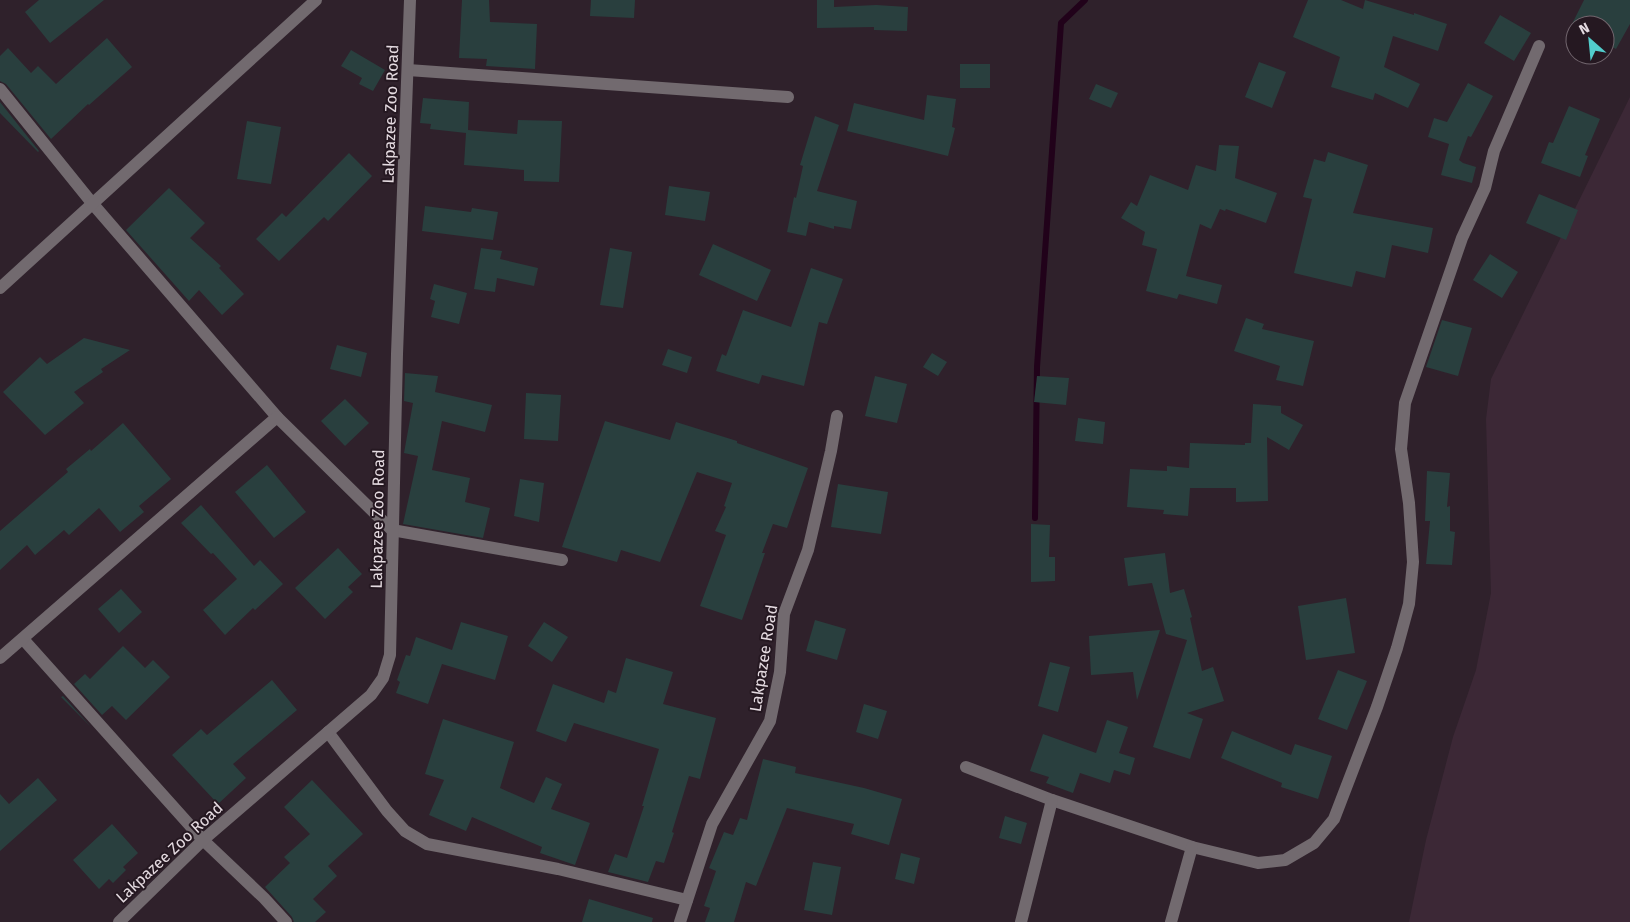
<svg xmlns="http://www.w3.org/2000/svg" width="1630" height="922" viewBox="0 0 1630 922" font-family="'Fira Sans',sans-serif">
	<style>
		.built { fill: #3c2836 }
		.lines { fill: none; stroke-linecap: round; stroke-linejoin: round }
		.stream { stroke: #21021a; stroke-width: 6 }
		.building { fill: #293f3e }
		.minor { stroke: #726a6f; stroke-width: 12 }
		.labels { text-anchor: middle; stroke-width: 4; stroke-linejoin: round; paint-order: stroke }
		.street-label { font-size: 16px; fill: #e5dbe1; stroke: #251821 }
	</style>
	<rect width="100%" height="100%" fill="#2f212b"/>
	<path class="built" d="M1630,97V922H1409L1426,840L1453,737L1476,670L1491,593L1486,419L1491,379Z"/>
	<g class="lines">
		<path class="stream" d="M1035,518L1037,367L1061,23L1085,0"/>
	</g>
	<g class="building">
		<path d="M39,0H104L50,43L25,12Z"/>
		<path d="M462,0H489L490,22L537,24L535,69L486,66L487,59L459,58Z"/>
		<path d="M591,0H635L634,18L590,16Z"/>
		<path d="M817,0H834V7L876,5L908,7L907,31L874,30V27L817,28Z"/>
		<path d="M1308,0H1341L1363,9L1365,0L1414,15V13L1447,24L1438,51L1393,36L1384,67L1420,84L1408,108L1375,93L1373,100L1331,87L1340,57L1293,37Z"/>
		<path d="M1584,0H1630V24L1616,49L1605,43V25H1575V28L1571,26Z"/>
		<path d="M1500,15L1531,33L1514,61L1484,43Z"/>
		<path d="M107,38L132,67L89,105L88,104L51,139L6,84L0,81V56L8,48L31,73L38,66L56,84Z"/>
		<path d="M351,50L385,70L373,91L359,84L362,78L341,66Z"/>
		<path d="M1259,62L1286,72L1272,108L1245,97Z"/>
		<rect x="960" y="64" width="30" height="24"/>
		<path d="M1468,83L1493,96L1471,137L1468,136L1459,160L1463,163L1476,167L1472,183L1441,175L1449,144L1428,137L1434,118L1447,122Z"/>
		<path d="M1096,84L1118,93L1111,108L1089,99Z"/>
		<path d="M927,95L956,99L952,127L955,128L948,156L847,131L854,103L924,120Z"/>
		<path d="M423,98L469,102L468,130L517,134L518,120L562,121L559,182L524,181V170L464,165L466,133L430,129L431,124L420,123Z"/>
		<path d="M0,102L39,151L38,152L0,113Z"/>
		<path d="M1569,106L1600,119L1585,155L1588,156L1580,177L1541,163L1549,142L1553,143Z"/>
		<path d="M815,116L839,125L817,191L857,201L851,229L834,226V229L809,222L806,236L787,232L794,197L796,198L803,166L800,165Z"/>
		<path d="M247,121L281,127L271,184L237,179Z"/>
		<path d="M1219,145L1239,146L1235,178L1277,193L1266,223L1226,209L1225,211L1220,209L1211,229L1200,224L1186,276L1222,285L1217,304L1179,294L1177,299L1146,291L1157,249L1142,245L1145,232L1121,218L1131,202L1137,206L1150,175L1188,190L1196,165L1216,171Z"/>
		<path d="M1328,152L1368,165L1353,213L1433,228L1428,253L1392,245L1385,278L1356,271L1352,287L1294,273L1312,199L1303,197L1314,159L1325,162Z"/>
		<path d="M349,153L372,176L328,221L324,217L279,261L256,239L282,213L286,217Z"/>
		<path d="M669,186L710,192L705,221L665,215Z"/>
		<path d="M169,188L205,223L190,238L221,266L219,268L244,294L222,315L199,290L189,301L126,230Z"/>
		<path d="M1539,194L1578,210L1566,240L1526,223Z"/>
		<path d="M425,206L471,212L472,208L498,212L493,240L422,231Z"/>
		<path d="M713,244L771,270L757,301L699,275Z"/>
		<path d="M481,248L502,251L500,259L538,268L534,286L497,278L495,292L474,289Z"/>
		<path d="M610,248L632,252L623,308L600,305Z"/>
		<path d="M1490,254L1518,272L1502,298L1473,280Z"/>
		<path d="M811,268L843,279L827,324L819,322L804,386L762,375L759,384L716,371L722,354L726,356L743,310L791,327Z"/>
		<path d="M434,284L467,293L459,324L431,317L435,301L430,299Z"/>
		<path d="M1246,318L1264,324L1262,329L1314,341L1303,386L1276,380L1280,366L1234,351Z"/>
		<path d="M1442,320L1472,328L1458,376L1426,367Z"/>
		<path d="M84,338L130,350L101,369L103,372L74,392L84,403L45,435L3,392L40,357L47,364Z"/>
		<path d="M337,345L367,353L361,377L330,369Z"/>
		<path d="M668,349L692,357L687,373L662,365Z"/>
		<path d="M932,353L947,362L938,376L923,367Z"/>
		<path d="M405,373L438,376L435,392L492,405L485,432L442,421L432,470L470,478L465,502L490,508L483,538L403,524L418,456L404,453L413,403L404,401Z"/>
		<path d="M875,376L907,384L897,423L865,416Z"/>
		<path d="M1037,376L1069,378L1066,405L1034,402Z"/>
		<path d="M526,393L561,395L558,441L524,439Z"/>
		<path d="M345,399L369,423L345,446L321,421Z"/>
		<path d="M1253,404L1281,406V413L1303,425L1289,450L1267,437L1268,501L1236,502V488H1190L1188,516L1163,514L1164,510L1127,507L1130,469L1167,471V466L1189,468L1190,443L1245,445V443H1251Z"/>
		<path d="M1078,418L1105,422L1103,444L1075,441Z"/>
		<path d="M605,421L670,440L676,422L737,441V443L808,468L787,528L773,524L762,553H765L742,620L700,606L726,535L715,531L726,507L724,506L732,483L697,472L660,562L621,550L617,562L562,547Z"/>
		<path d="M123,423L171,479L139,506L144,512L120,532L99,508L69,535L64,530L35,555L27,545L0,570V531L68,472L66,469L90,449L91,451Z"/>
		<path d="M267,465L306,512L274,538L235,492Z"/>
		<path d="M1427,471L1450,473L1447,507L1450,506V531L1455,532L1452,565L1426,564L1430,521H1425Z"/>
		<path d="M520,479L544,483L539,522L514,516Z"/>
		<path d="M838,484L888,492L881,534L831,527Z"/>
		<path d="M201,505L254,566L260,560L283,584L255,610L253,608L225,635L203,610L237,579L213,553L211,554L181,523Z"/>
		<path d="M1031,524L1050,525L1049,557H1055V581L1031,582Z"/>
		<path d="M338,548L362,574L348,587L353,592L325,619L295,588Z"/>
		<path d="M1165,553L1170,593L1184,589L1192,617L1190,618L1202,671L1213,667L1224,701L1187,713L1203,719L1190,759L1153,747L1187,640L1166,634L1152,583L1128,586L1124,558Z"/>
		<path d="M121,589L142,612L119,633L98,609Z"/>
		<path d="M1346,598L1355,653L1306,660L1298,606Z"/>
		<path d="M815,620L846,629L837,660L806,651Z"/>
		<path d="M461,622L508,636L495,680L442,664L428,704L396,693L400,682L397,680L406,655L410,656L416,637L452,650Z"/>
		<path d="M544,622L568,637L552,662L528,646Z"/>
		<path d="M1160,630L1137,700L1133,672L1091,675L1089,636Z"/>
		<path d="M123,646L145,668L153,660L170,677L126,720L112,706L102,715L74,684L85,674L90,679Z"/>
		<path d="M626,658L673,672L663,704L716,718L700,779L689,776L672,832L674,833L664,863L656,861L648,882L608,872L615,854L627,858L644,806H642L659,749L574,723L566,742L536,731L553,684L604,703L608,690L616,693Z"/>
		<path d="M1050,662L1070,667L1058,712L1038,706Z"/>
		<path d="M1338,670L1367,681L1347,730L1318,719Z"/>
		<path d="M272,680L297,710L233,764L246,778L218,804L172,755L201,729L207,735Z"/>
		<path d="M63,696L91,727L61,697Z"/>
		<path d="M864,704L887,711L878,739L856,732Z"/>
		<path d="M443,719L514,742L500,788L534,803L546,777L562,784L551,809L590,823L575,865L540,853L542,847L472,817L466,831L429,815L444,780L425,774Z"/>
		<path d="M1107,720L1128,727L1119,753L1135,758L1130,775L1114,770L1110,783L1080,773L1073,793L1046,783L1049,777L1030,771L1043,734L1096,753Z"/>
		<path d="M1232,731L1291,755L1295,744L1332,756L1318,799L1281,787L1282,783L1221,758Z"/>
		<path d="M763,759L796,767L795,773L864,788L902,799L889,845L851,834L854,824L787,808L756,886L746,882L734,922H705L710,908L704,906L716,871L709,868L724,832L733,835L740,818L747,820Z"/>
		<path d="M38,778L57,800L0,851V794L9,804Z"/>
		<path d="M312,780L363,834L328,866L337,876L313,899L326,912L315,922H294L292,917L265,887L290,863L284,857L310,834L284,807Z"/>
		<path d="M1005,816L1027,823L1021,844L999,838Z"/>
		<path d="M112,824L138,853L123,867L126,870L113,883L109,879L99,889L73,860Z"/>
		<path d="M901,853L920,858L914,884L895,879Z"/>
		<path d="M813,862L841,867L832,915L804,910Z"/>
		<path d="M589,899L653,918L652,922H582Z"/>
	</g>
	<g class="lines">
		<g class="minor">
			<path d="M408,70L788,97"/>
			<path d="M0,89L92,203L277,417"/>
			<path d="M0,288L316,0"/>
			<path d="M23,639L203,840L264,898L286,922"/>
			<path d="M0,658L277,417L392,530L562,560"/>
			<path d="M328,732L387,811L405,831L427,844L558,869L687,900"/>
			<path d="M966,767L1052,800L1192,847L1258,863L1285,860L1314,843L1334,819L1377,707L1397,648L1409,604L1413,562L1409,503L1401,449L1405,403L1462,238L1485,188L1494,151L1539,46"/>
			<path d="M119,922L203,840L371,695L383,678L390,655L397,354L410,0"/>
			<path d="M680,922L712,824L770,721L780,672L784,614L808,550L831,451L837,416"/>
			<path d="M1021,922L1052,800"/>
			<path d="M1171,922L1192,847"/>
		</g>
	</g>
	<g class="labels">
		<g class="street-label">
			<text transform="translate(390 114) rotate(-88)" y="6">Lakpazee Zoo Road</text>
			<text transform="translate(377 519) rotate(-89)" y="6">Lakpazee Zoo Road</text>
			<text transform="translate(763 658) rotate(-81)" y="6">Lakpazee Road</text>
			<text transform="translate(169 852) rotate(-43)" y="6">Lakpazee Zoo Road</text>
		</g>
	</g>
	<g transform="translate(1590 40) rotate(333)"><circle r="24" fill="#251821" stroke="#72666e"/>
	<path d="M0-4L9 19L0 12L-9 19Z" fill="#52cdcc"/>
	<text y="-8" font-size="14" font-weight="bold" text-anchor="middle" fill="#e5dbe1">N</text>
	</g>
</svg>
